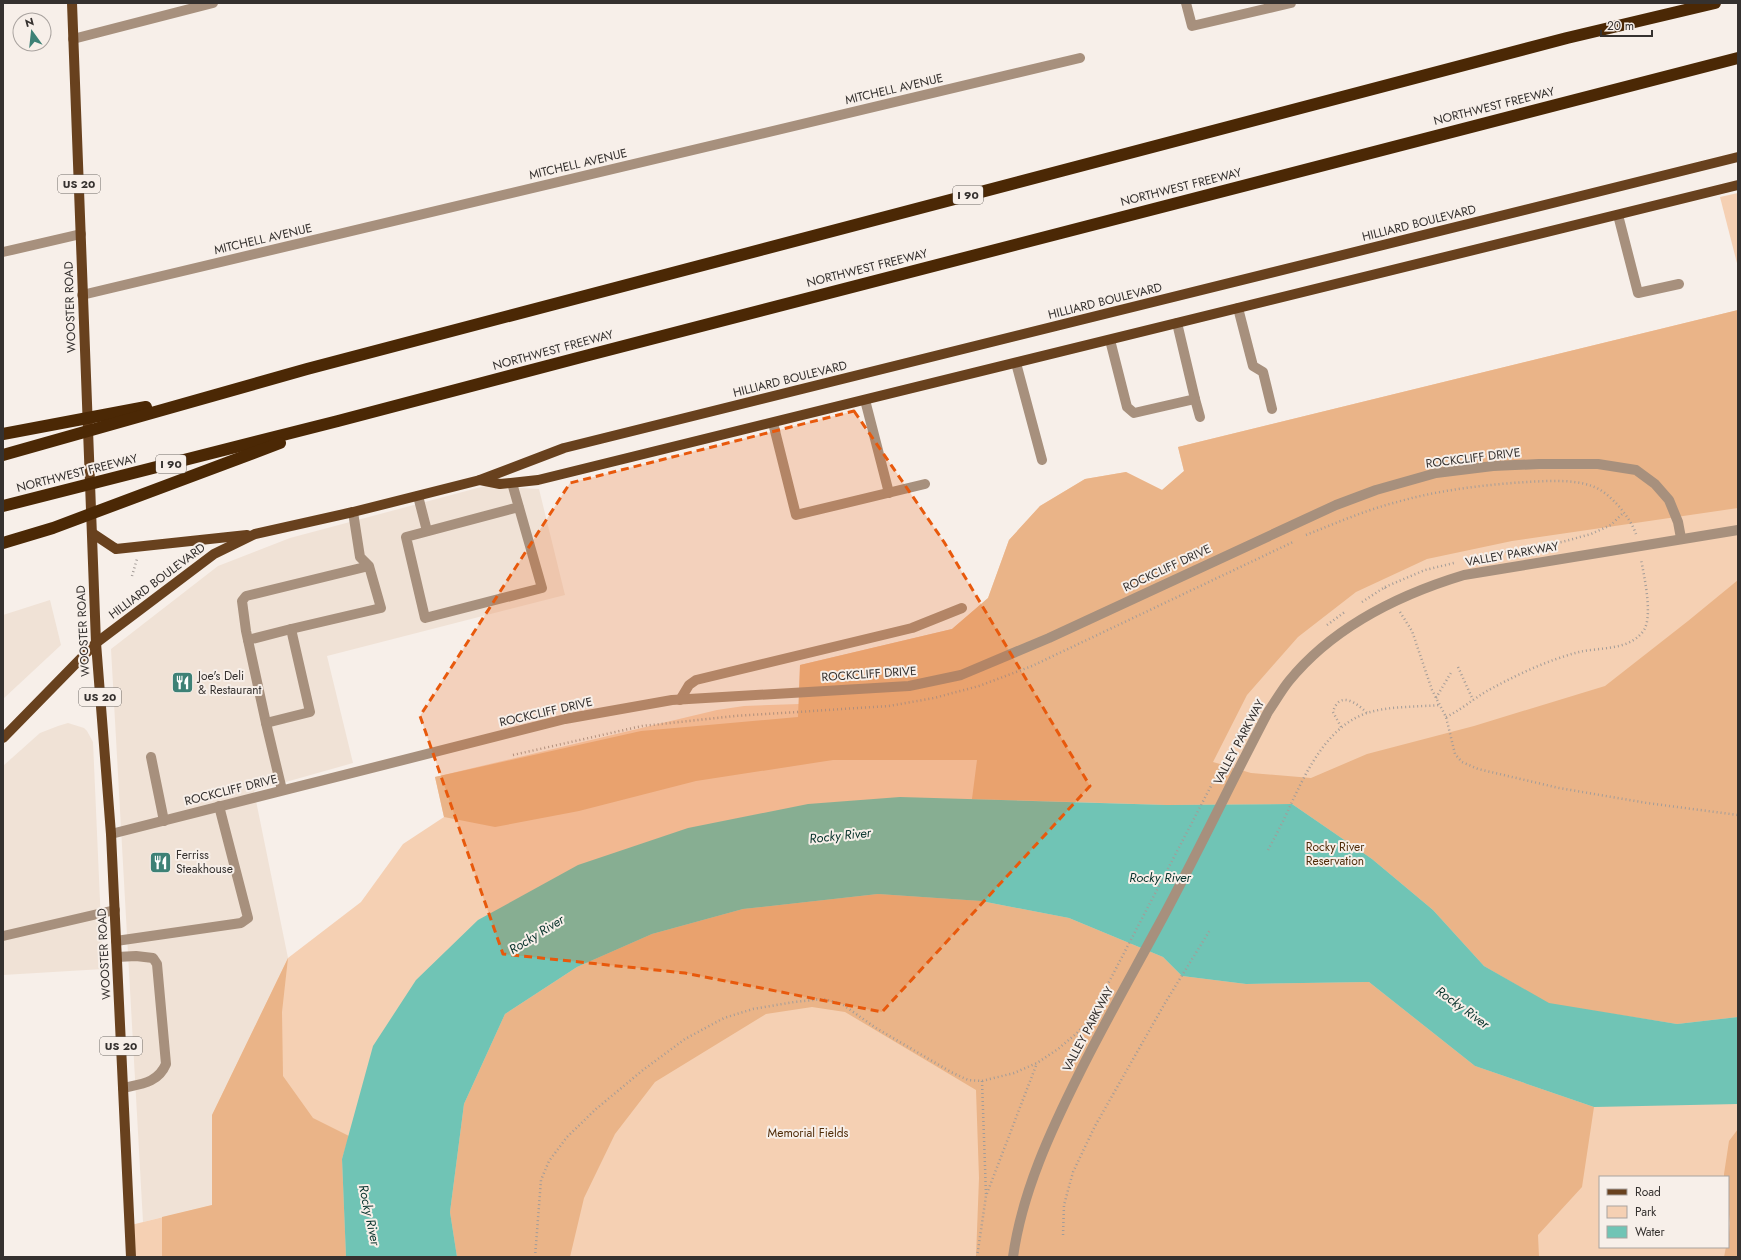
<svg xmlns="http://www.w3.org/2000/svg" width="1741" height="1260" viewBox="0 0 1741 1260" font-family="Jost,sans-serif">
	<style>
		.built { fill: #f0e2d6 }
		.green { fill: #f5d0b3; fill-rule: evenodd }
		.forest { fill: #eab488 }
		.water { fill: #70c4b5 }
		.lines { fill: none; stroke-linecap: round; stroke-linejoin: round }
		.path { stroke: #a39c98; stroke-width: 2.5; stroke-dasharray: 1 3; stroke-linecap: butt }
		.minor { stroke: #a7907d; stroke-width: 10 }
		.major { stroke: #68411e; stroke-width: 10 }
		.highway { stroke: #4b2805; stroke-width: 12 }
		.marked { fill: #e8590c; fill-opacity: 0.2; stroke: #e8590c; stroke-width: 3; stroke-dasharray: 8 5; stroke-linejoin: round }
		.labels { text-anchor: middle; stroke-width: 4; stroke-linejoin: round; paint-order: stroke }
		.shield { fill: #f7efe9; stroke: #6f6a67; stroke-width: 1 }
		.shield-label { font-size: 11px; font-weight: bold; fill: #35312f }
		.street-label { font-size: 12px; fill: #35312f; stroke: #f7efe9 }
		.poi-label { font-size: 12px; fill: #35312f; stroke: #f7efe9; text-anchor: start }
		.park-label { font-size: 12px; fill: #502d0a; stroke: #f7efe9 }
		.water-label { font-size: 13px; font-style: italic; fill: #07322b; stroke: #f7efe9 }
	</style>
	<rect width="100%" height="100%" fill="#f7efe9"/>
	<g class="built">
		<path d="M485,486L539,489L565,595L327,656L353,763L254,791L288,958L212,1115V1205L143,1222L111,649L218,566L290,538Z"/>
		<path d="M50,600L61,645L3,699V615Z"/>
		<path d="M68,723L84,728L87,731L93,742L103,969L3,975V766L40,733L58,726Z"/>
	</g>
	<g class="green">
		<path d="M1738,193V267L1720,197Z"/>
		<path d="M1738,310V1257H132L131,1225L212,1205V1115L288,958L361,902L403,844L444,817L435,777L717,710L744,706L799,704L800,665L952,629L988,598L1009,540L1040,506L1085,479L1126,472L1162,490L1184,471L1178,447ZM1600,1177H1728V1247H1600Z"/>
	</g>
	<g class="forest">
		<path d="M1738,310V508L1512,541L1427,559L1356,592L1298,637L1247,695L1213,762L1251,773L1311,778L1367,754L1474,726L1605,686L1688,621L1738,580V1017L1677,1024L1549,1004L1484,966L1433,910L1372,859L1292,804L1167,805L972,799L977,760H833L696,781L579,811L495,827L444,817L435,777L641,731L798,717L800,665L952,629L988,598L1009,540L1040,506L1085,479L1126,472L1162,490L1184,471L1178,447Z"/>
		<path d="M878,894L981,901L1069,918L1163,957L1182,976L1246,984L1369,982L1475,1066L1594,1107L1582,1187L1538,1235L1539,1257H976L979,1178L976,1090L845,1012L812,1007L766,1014L655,1082L615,1134L584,1198L570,1257H457L450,1212L464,1104L505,1014L577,967L652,934L743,909Z"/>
		<path d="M288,958L282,1012L283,1076L313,1118L349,1136L342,1159L346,1257H162V1217L212,1205V1115Z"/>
		<path d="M1738,1129V1257H1724L1726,1247H1728L1730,1223L1728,1205V1177H1724V1174L1729,1141Z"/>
	</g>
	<path class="water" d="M900,797L1167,805L1292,804L1372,859L1433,910L1484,966L1549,1003L1677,1024L1738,1017V1104L1594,1107L1475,1066L1369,982L1246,984L1182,976L1163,957L1069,918L981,901L878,894L743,909L652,934L577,967L505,1014L464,1104L450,1212L457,1257H346L342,1159L373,1046L416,980L478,920L578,865L688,828L808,804Z"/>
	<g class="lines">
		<g class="path">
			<path d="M1306,535C1336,523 1366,510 1397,502C1439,490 1483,485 1526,482C1547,481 1572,479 1592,486C1610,492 1630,517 1636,534"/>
			<path d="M1466,559L1562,542L1591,534L1611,525L1623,513"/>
			<path d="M132,576L137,559"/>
			<path d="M1385,587L1425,570L1454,563"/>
			<path d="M1362,602L1385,587L1387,591"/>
			<path d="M1400,612L1412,631L1432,690L1446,717L1455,754L1462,762L1478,769L1559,788L1647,803L1738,815"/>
			<path d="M1327,625L1346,611"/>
			<path d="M1458,667L1473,700"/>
			<path d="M1436,698L1452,671"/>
			<path d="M1446,717C1461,710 1473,699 1487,691C1516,675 1548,660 1579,652C1600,647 1630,651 1644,630C1653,615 1644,576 1641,559"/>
			<path d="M1341,727L1333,712C1339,690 1357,703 1367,713"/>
			<path d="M513,755L642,726L735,716L889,706L934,698L979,686L1032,666L1293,542"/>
			<path d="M1268,850C1276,835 1284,820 1291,804C1307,770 1328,726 1367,713C1388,706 1417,707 1439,705"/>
			<path d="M982,1081L986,1195"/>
			<path d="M1063,1235L1064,1205L1073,1172L1095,1126L1165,1003L1210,930"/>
			<path d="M535,1257L541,1180L549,1161L567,1137L596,1109L643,1070L685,1039L724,1018L753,1009L794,1002L823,999L842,1004L876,1028L951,1072L968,1080L982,1081L1014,1073L1037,1063L1058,1049L1077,1033L1090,1018L1098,1003L1248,715L1256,704"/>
			<path d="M977,1257L986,1196L1037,1063"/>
		</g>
		<g class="minor">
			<path d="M1186,3L1192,26L1291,3"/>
			<path d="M73,39L213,3"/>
			<path d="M1618,215L1638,293L1679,284"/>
			<path d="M3,252L81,234"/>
			<path d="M82,295L1080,58"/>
			<path d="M1238,308L1253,366L1263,372L1272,409"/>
			<path d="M1110,340L1127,407L1134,413L1195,399L1177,323"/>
			<path d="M1016,363L1042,460"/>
			<path d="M1195,399L1200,417"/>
			<path d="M865,400L889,493"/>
			<path d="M773,423L796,515L925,484"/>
			<path d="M512,483L542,588L425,618L406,537L519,507"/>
			<path d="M418,496L427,531"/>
			<path d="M353,512L360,557L369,566L381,608L291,629L310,712L266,723L246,631L242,601L246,596L369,566"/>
			<path d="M248,640L291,629"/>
			<path d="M680,700L689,685L696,680L912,628L962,608"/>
			<path d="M266,723L282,790"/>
			<path d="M151,757L164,821"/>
			<path d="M111,834L565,719L672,700L909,686L961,675L1049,638L1336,505L1376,490L1436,473L1493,466L1539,464H1598L1636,470L1655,484L1669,500L1678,522L1681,538"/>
			<path d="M3,936L115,910"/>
			<path d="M116,941L241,923L248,918L219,806"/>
			<path d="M117,957L136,956L153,958L157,964L166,1064C158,1083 141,1084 123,1088"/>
			<path d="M1013,1257C1022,1192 1051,1130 1080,1072C1104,1024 1130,978 1156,930C1195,859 1230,784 1268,712C1275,702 1281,691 1289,681C1333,627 1398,595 1464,575L1738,530"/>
		</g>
		<g class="major">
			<path d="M72,3L96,643L111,834L131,1257"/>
			<path d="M480,480L500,484L538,480L1738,185"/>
			<path d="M92,533L116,549L247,535"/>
			<path d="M3,738L96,643L214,554L255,534L353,512L480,480L564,448L1738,157"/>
		</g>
		<g class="highway">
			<path d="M3,434L146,407"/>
			<path d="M3,455L307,369L1567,38L1715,3"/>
			<path d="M3,506L338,421L589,355L1738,58"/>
			<path d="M3,543L53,528L280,443"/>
		</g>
	</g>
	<path class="marked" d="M854,411L944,542L1090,786L882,1012L685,973L503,954L420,716L570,483Z"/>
	<defs>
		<symbol id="restaurant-square" viewBox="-11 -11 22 22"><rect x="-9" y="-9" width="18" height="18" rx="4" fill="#3d8176" stroke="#f7efe9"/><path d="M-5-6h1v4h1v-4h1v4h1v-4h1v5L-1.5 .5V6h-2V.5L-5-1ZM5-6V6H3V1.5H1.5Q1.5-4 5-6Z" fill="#fff"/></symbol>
	</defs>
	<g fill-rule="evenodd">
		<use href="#restaurant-square" x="170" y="670" width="25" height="25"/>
		<use href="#restaurant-square" x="148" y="850" width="25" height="25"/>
	</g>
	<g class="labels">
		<g class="shield">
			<rect x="58" y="175" width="42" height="18" rx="3"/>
			<rect x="953" y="186" width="30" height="18" rx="3"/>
			<rect x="156" y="455" width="30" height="18" rx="3"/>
			<rect x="79" y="688" width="42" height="18" rx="3"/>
			<rect x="100" y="1037" width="42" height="18" rx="3"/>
		</g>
		<g class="shield-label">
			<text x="79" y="188">US 20</text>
			<text x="968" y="199">I 90</text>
			<text x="171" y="468">I 90</text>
			<text x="100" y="701">US 20</text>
			<text x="121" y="1050">US 20</text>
		</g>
		<g class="street-label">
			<text transform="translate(894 89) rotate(-13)" y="4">MITCHELL AVENUE</text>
			<text transform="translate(1494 106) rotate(-14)" y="4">NORTHWEST FREEWAY</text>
			<text transform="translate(578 164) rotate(-13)" y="4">MITCHELL AVENUE</text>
			<text transform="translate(1181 187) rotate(-14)" y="4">NORTHWEST FREEWAY</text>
			<text transform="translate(1419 223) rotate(-14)" y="4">HILLIARD BOULEVARD</text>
			<text transform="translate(263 239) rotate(-13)" y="4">MITCHELL AVENUE</text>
			<text transform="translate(867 268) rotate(-14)" y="4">NORTHWEST FREEWAY</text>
			<text transform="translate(1105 301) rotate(-14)" y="4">HILLIARD BOULEVARD</text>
			<text transform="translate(70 307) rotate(-92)" y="4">WOOSTER ROAD</text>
			<text transform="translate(553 350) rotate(-15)" y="4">NORTHWEST FREEWAY</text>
			<text transform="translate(790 379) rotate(-14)" y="4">HILLIARD BOULEVARD</text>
			<text transform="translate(1473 458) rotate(-7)" y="4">ROCKCLIFF DRIVE</text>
			<text transform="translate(77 473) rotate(-14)" y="4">NORTHWEST FREEWAY</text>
			<text transform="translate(1512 554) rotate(-10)" y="4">VALLEY PARKWAY</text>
			<text transform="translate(1167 568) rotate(-25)" y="4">ROCKCLIFF DRIVE</text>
			<text transform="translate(157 581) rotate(-37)" y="4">HILLIARD BOULEVARD</text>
			<text transform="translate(83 631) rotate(-93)" y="4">WOOSTER ROAD</text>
			<text transform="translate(869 674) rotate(-4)" y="4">ROCKCLIFF DRIVE</text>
			<text transform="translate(546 712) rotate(-13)" y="4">ROCKCLIFF DRIVE</text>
			<text transform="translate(1239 742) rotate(-62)" y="4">VALLEY PARKWAY</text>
			<text transform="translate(231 790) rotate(-14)" y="4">ROCKCLIFF DRIVE</text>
			<text transform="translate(104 954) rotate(-93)" y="4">WOOSTER ROAD</text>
			<text transform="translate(1088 1029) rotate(-62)" y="4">VALLEY PARKWAY</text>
		</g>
		<g class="poi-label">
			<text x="198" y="680">Joe's Deli<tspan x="198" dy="14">&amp; Restaurant</tspan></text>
			<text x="176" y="859">Ferriss<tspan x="176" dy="14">Steakhouse</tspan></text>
		</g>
		<g class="park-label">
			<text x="1335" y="851">Rocky River<tspan x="1335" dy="14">Reservation</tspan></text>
			<text x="808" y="1137">Memorial Fields</text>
		</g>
		<g class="water-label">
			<text transform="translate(840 835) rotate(-6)" y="5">Rocky River</text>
			<text x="1160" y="882">Rocky River</text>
			<text transform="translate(536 934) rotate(-32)" y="5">Rocky River</text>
			<text transform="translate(1463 1007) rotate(36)" y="5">Rocky River</text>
			<text transform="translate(370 1215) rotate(78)" y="5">Rocky River</text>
		</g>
	</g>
	<rect width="1741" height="1260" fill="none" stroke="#35312f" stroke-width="8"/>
	<rect x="1599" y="1176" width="130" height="72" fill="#f7efe9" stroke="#a9a39f"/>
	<rect x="1607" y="1189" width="20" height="6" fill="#68411e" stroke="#a9a39f"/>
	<text x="1635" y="1196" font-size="12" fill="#35312f">Road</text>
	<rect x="1607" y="1206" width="20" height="12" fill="#f5d0b3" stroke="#a9a39f"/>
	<text x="1635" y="1216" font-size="12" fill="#35312f">Park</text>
	<rect x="1607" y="1226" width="20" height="12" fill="#70c4b5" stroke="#a9a39f"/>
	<text x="1635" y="1236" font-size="12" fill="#35312f">Water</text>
	<g transform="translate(32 32) rotate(345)"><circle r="19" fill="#f7efe9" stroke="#a9a39f"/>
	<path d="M0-3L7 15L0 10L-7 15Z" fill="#3d8176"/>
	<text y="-6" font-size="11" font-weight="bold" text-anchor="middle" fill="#35312f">N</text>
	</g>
	<path d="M1601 30v6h51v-6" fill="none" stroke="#35312f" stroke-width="2"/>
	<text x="1607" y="30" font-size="12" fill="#35312f" stroke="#f7efe9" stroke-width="3" paint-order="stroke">20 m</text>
</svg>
